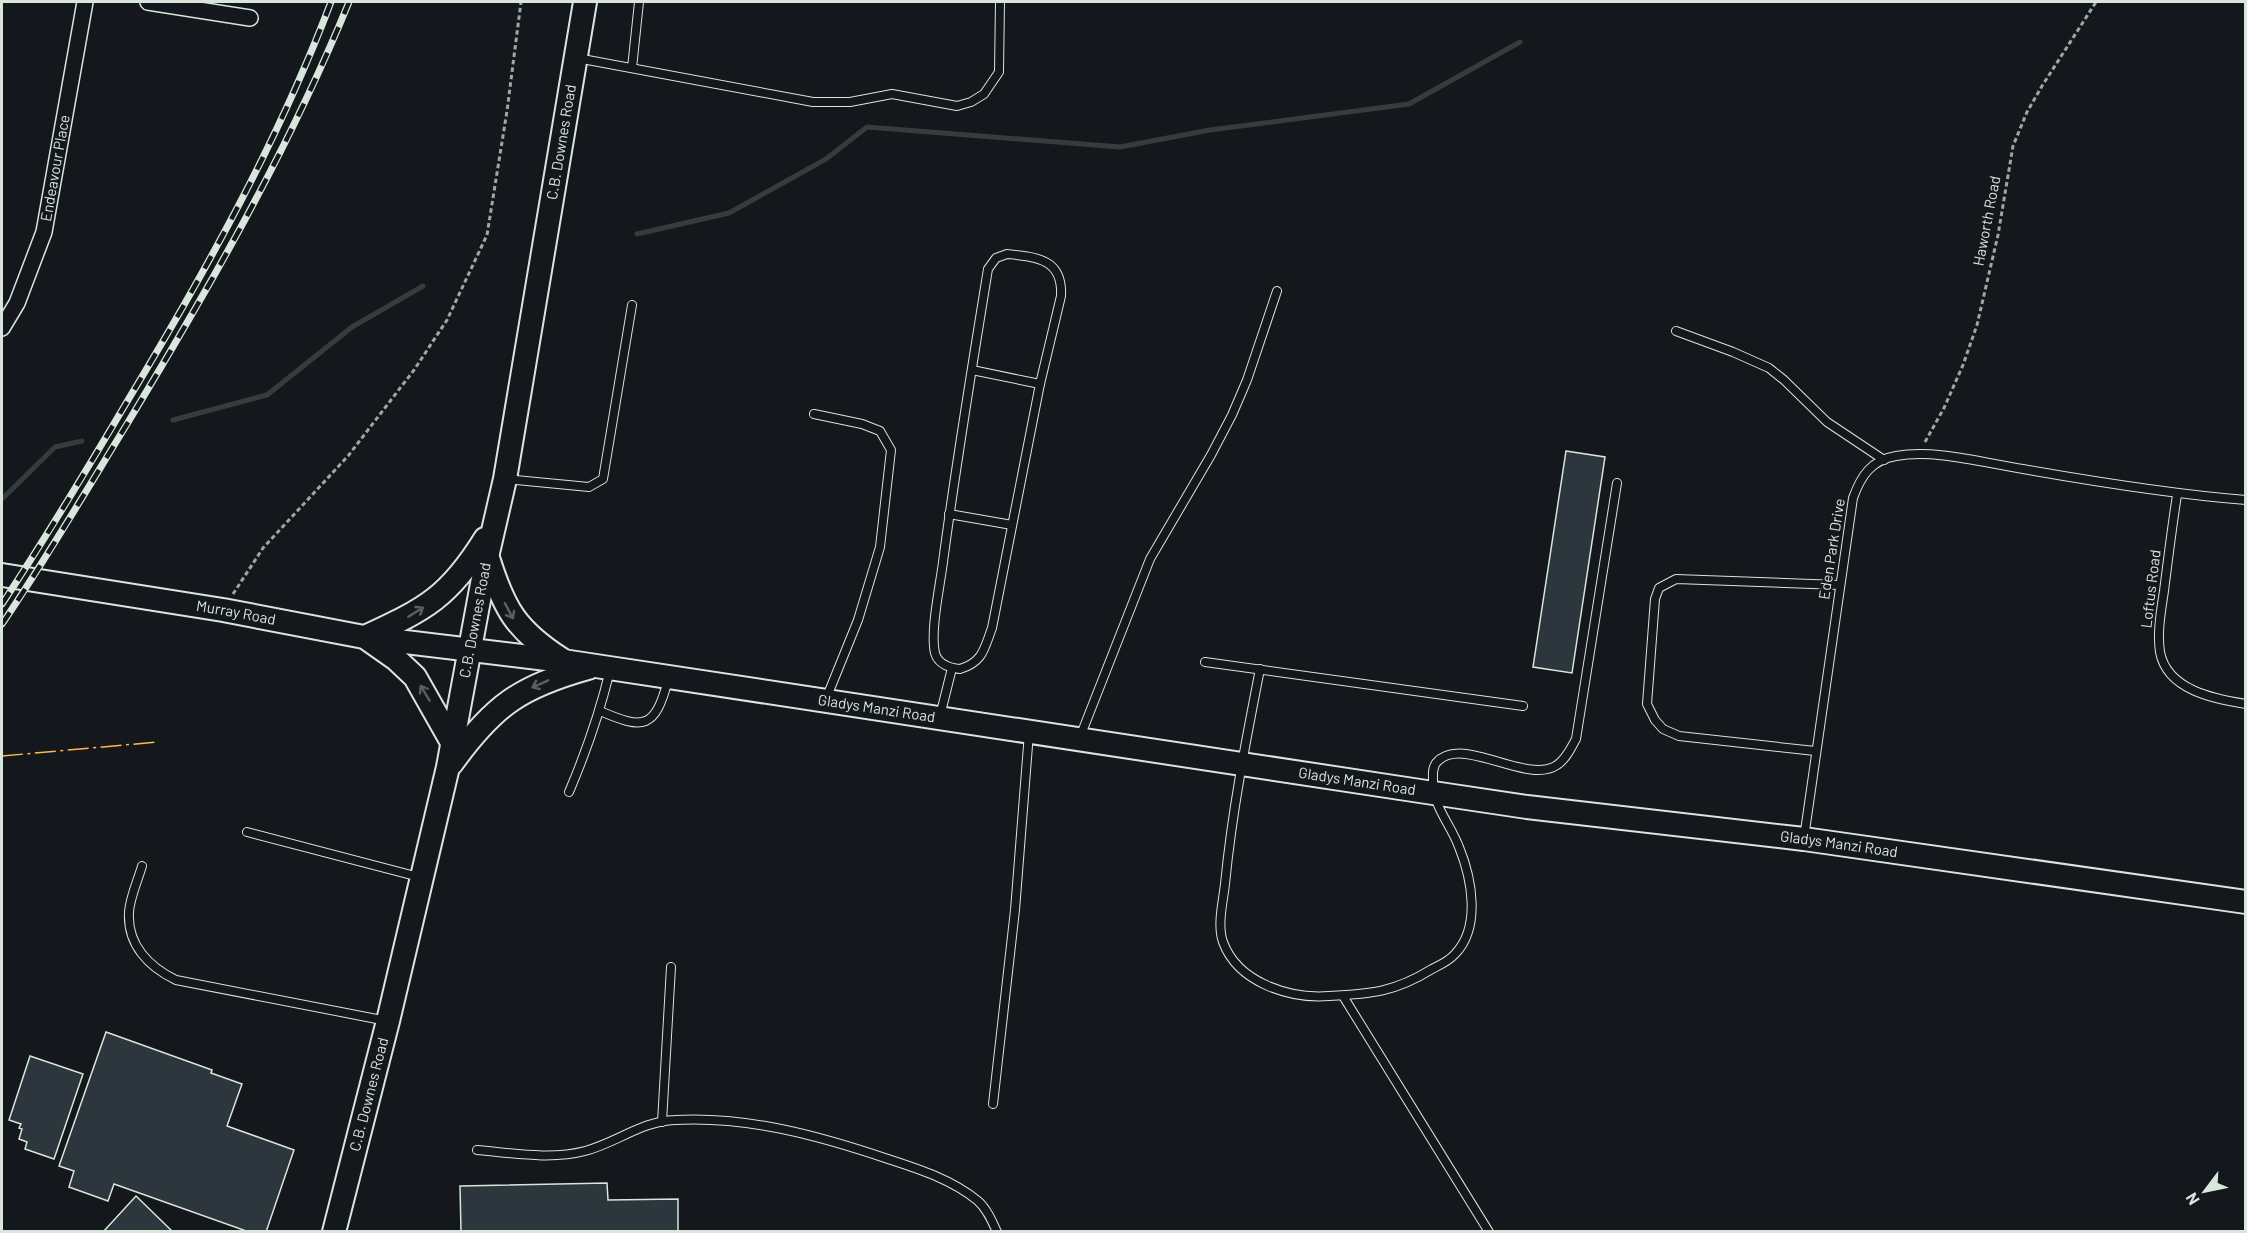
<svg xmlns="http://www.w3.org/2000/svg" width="2247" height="1233" viewBox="0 0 2247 1233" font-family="Barlow,sans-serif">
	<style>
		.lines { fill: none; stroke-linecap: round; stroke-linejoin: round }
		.stream { stroke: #363b3e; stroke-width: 5 }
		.building { fill: #2c363c; stroke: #d8e6dc; stroke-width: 1.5 }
		.lane-casing { stroke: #d8e6dc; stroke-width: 10 }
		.street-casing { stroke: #d8e6dc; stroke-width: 18 }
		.secondary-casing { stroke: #d8e6dc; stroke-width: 26 }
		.path { stroke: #9da8a2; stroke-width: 3; stroke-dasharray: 4.5 3; stroke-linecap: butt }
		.lane { stroke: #14181c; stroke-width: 8 }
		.street { stroke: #14181c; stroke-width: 15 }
		.secondary { stroke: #14181c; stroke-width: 22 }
		.rail-casing { stroke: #d8e6dc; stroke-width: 7 }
		.rail { stroke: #14181c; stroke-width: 4.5; stroke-dasharray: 14; stroke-linecap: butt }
		.power { stroke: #ffb74d; stroke-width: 1.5; stroke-dasharray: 21 4.5 3 4.5; stroke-linecap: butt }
		.oneway { stroke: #59605f }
		.labels { text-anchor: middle; stroke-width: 4.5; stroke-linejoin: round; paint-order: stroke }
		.street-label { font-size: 15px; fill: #d8e6dc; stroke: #14181c }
	</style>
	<rect width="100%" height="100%" fill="#14181c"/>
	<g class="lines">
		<g class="stream">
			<path d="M637,234L729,213L826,159L867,127L1120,147L1210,130L1409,104L1520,42"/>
			<path d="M173,420L267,395L352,327L423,286"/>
			<path d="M2,499L55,447L82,441"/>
		</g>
	</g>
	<g class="building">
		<path d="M1566,451L1605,457L1572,673L1533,667Z"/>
		<path d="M106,1032L212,1070L211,1073L242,1084L227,1126L294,1150L266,1232H249L114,1184L108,1201L69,1187L74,1171L59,1166Z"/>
		<path d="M30,1056L83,1074L54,1159L25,1149L27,1142L19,1139L22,1129L19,1128L21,1124L9,1120Z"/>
		<path d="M607,1183L608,1200L678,1199V1232H461L460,1186Z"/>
		<path d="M136,1196L173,1232H103Z"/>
	</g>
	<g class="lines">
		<defs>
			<g id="lane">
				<path d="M577,58L813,102H850L892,94L957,106L971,102L984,94L999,72L1000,2"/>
				<path d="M632,68L639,2"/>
				<path d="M1007,254C1037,257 1063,259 1061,296L1040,384L992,628C984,649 983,662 960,669C950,668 938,664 935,653C930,631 940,586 943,562C956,464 972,367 988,269L996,258Z"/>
				<path d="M1676,331L1733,352L1769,368L1784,380L1827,422L1884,460"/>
				<path d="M972,370L1040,384"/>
				<path d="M814,414L862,424L880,431L891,450L880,547L858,620L826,699"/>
				<path d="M506,479L589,487L603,479L632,305"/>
				<path d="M2177,495C2172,527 2168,559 2164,591C2161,611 2157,632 2160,652C2167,690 2214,699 2246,704"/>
				<path d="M949,514L1012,525"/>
				<path d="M1205,662L1523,706"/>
				<path d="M1260,669C1246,740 1232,812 1225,884C1223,902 1217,925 1223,942C1238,983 1290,999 1329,996C1371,994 1395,992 1432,969C1440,965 1449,961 1455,954C1481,927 1472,879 1459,847C1450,823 1433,807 1433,781C1433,774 1432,769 1436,763C1461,733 1527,786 1557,765C1566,759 1571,748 1576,739L1617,483"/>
				<path d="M600,711C644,730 655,729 668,680"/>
				<path d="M940,716L952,668"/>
				<path d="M1080,737L1150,559L1211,455L1232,415L1247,380L1277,291"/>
				<path d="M1815,751L1679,736L1663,729L1655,720L1647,704L1655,599L1659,588L1676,579L1840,585"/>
				<path d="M569,792C586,752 600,712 610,670"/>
				<path d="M247,832L419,877"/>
				<path d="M1804,838L1853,498C1861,476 1871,460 1896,456C1935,449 1984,463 2023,469C2097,482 2171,494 2246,500"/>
				<path d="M142,866C138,880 130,897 129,912C127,945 149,967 176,980L387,1021"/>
				<path d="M1343,996L1489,1232"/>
				<path d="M993,1104L1015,910L1029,733"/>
				<path d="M662,1122L671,967"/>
				<path d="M477,1150C512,1153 551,1160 585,1151C616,1143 642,1121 675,1120C748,1116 820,1136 888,1159C919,1169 953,1180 978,1201C987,1209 992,1221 997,1232"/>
			</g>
			<g id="street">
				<path d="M148,2L250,18"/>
				<path id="s1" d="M2,328L17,303L44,232L85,2"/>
			</g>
			<g id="secondary">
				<path d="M488,558C504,609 516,630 561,659"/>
				<path id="s2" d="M2,575L223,610L364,637L563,661L1433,793L1527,807L1804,839L2246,902"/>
				<path d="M365,637C426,609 449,597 485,539"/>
				<path d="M369,640L396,659L415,677L453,744"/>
				<path d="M452,763C494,705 520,687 588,668"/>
				<path id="s3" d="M334,1232L388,1021L448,767L487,557L505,479L585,2"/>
			</g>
		</defs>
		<use href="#lane" class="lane-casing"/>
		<use href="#street" class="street-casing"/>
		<use href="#secondary" class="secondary-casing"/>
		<g class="path">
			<path d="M1925,442L1944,408L1963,365L1977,325L1998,235L2013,146L2027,112L2042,86L2096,2"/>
			<path d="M233,594L263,548L348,456L414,370L447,320L487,235L507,111L521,2"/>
		</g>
		<use href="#lane" class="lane"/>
		<use href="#street" class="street"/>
		<use href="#secondary" class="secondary"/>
		<defs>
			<g id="rail">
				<path d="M2,604C47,536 89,466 131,395C207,269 279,139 331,2"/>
				<path d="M2,624C46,559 86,491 127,424C209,288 289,149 349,2"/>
			</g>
		</defs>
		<use href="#rail" class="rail-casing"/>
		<use href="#rail" class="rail"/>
		<path class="power" d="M2,756L158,742"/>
	</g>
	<defs><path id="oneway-shaft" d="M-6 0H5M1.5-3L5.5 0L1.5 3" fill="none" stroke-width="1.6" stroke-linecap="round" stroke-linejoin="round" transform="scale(1.5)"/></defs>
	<g class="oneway">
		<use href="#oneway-shaft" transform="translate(509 611) rotate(62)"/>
		<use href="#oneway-shaft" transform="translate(416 612) rotate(-32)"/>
		<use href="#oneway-shaft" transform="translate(540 684) rotate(156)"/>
		<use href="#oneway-shaft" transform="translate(425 693) rotate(-121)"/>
	</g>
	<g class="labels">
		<g class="street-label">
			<text dy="5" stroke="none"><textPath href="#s3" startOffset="1114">C.B. Downes Road</textPath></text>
			<text dy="5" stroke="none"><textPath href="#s1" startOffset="170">Endeavour Place</textPath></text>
			<text transform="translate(1987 221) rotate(-79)" y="5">Haworth Road</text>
			<text transform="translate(1832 549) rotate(-81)" y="5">Eden Park Drive</text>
			<text transform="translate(2151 589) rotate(-83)" y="5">Loftus Road</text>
			<text dy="5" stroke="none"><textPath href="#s2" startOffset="237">Murray Road</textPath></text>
			<text dy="5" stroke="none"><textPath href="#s3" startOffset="628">C.B. Downes Road</textPath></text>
			<text dy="5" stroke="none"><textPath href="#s2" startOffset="885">Gladys Manzi Road</textPath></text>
			<text dy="5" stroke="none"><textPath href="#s2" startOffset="1371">Gladys Manzi Road</textPath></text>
			<text dy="5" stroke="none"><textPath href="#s2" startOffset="1857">Gladys Manzi Road</textPath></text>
			<text dy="5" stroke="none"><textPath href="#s3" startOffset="142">C.B. Downes Road</textPath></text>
		</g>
	</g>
	<rect width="2247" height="1233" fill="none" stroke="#d8e6dc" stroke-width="6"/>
	<g transform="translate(2205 1191) rotate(238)" stroke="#14181c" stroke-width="4.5" paint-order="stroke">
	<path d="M0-4.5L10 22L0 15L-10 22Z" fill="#d8e6dc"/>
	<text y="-9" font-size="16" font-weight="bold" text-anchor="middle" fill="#d8e6dc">N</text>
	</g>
</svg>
